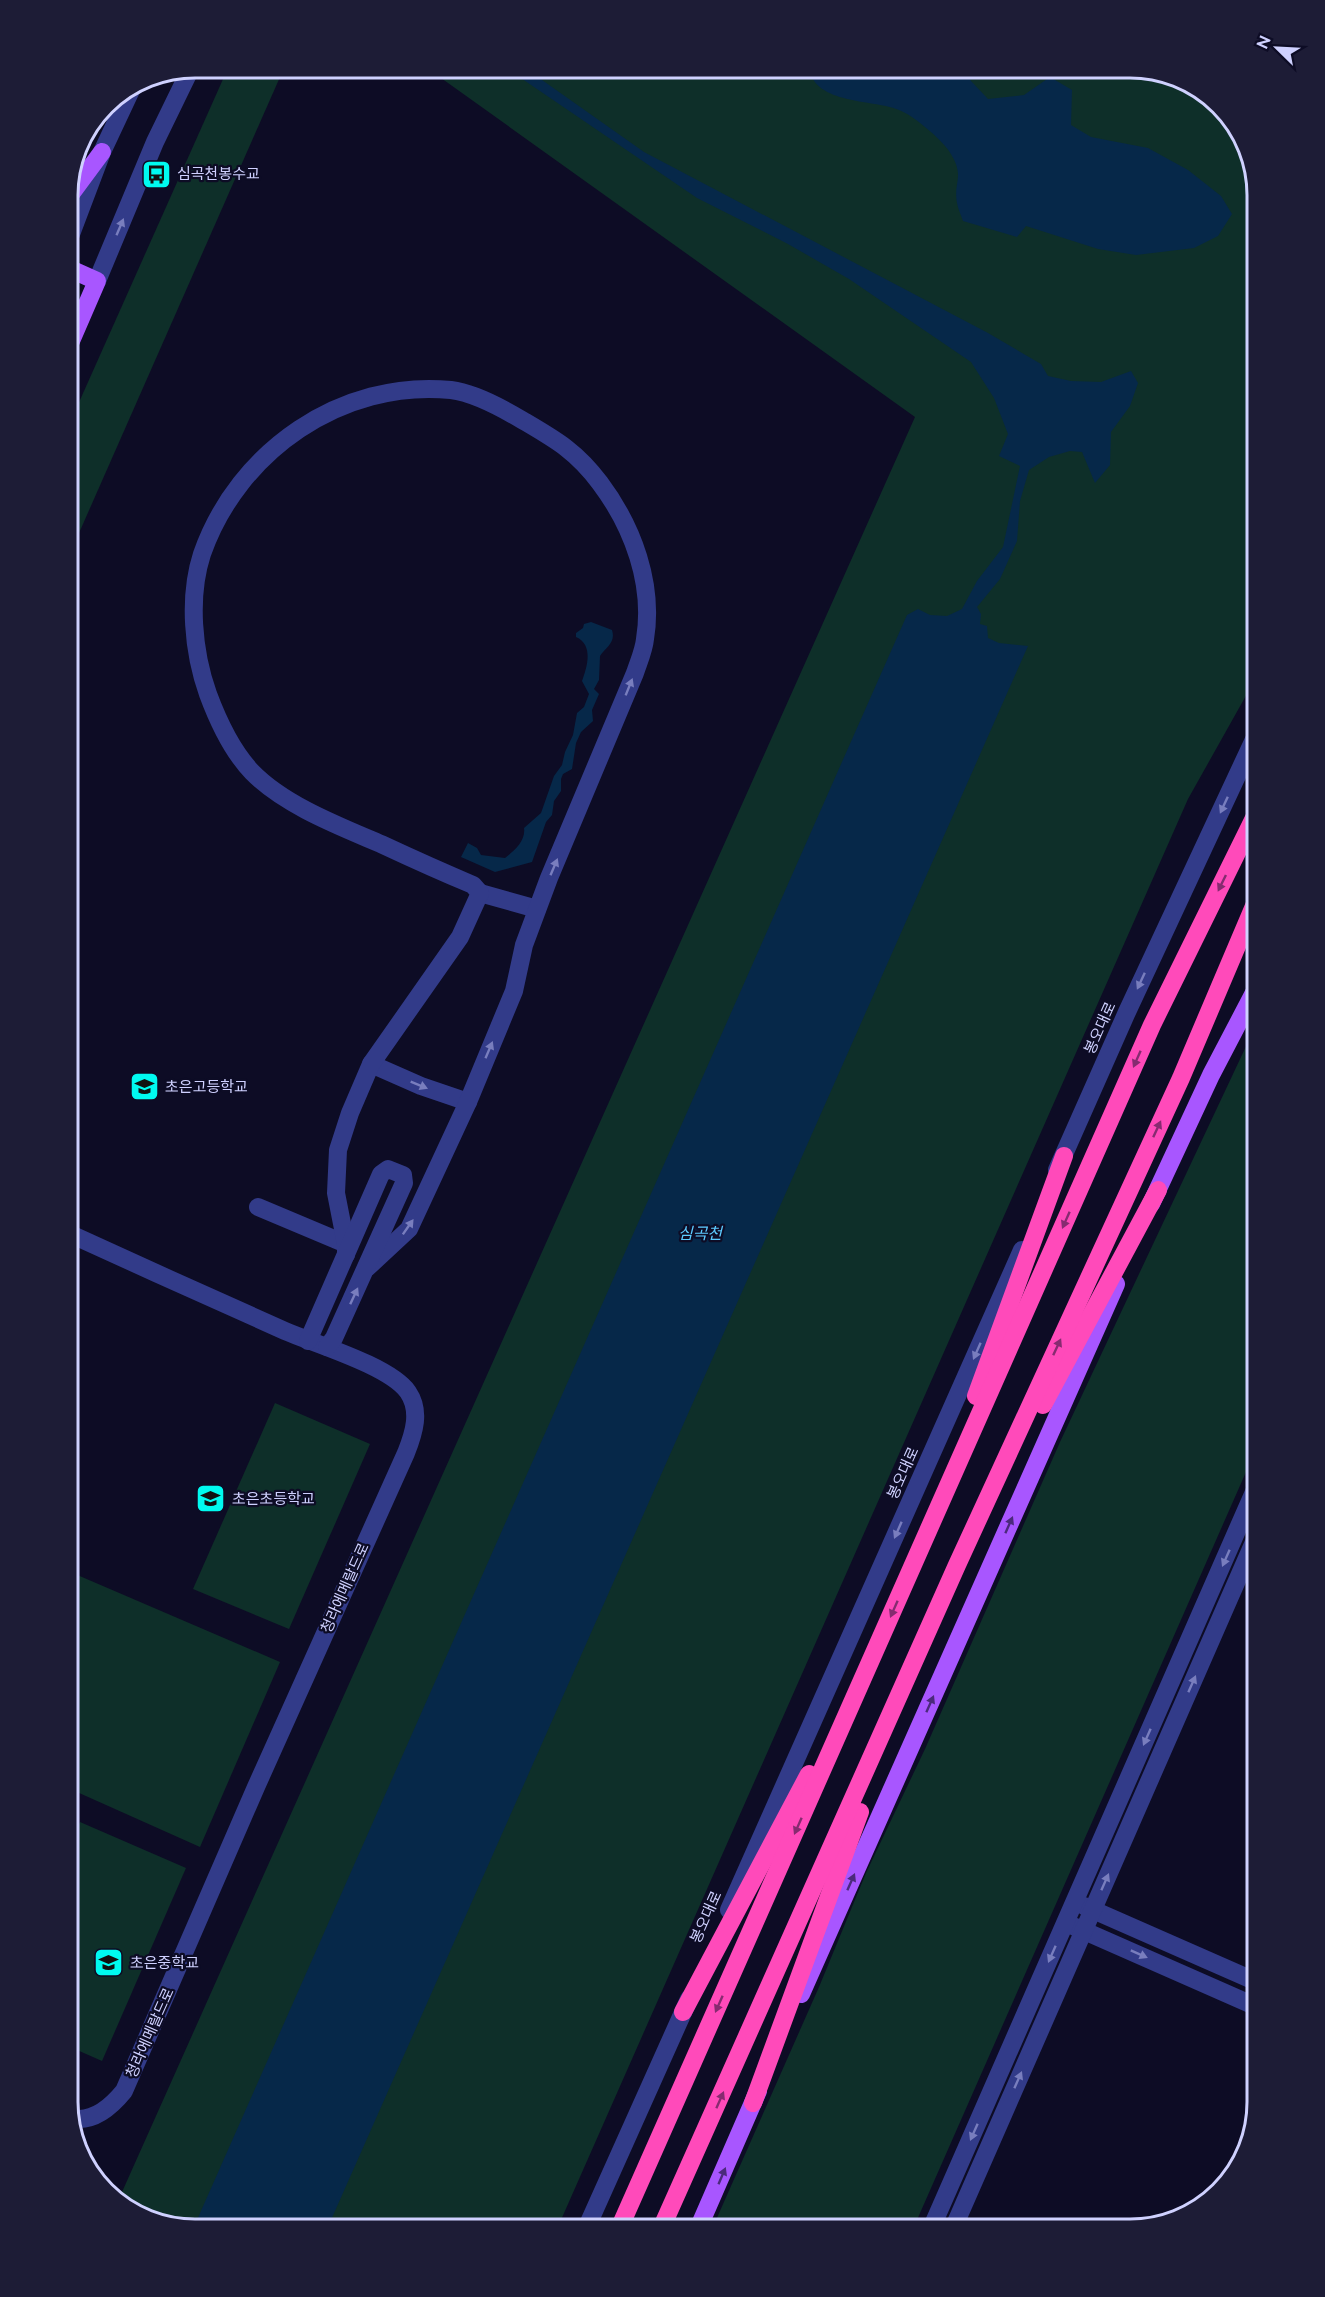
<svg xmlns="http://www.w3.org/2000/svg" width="1325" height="2297" viewBox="0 0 1325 2297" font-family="Raleway,'Noto Sans KR',sans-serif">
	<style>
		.green { fill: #0e2f29 }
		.water { fill: #062849 }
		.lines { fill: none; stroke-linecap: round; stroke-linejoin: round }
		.minor { stroke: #323b89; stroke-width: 18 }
		.major { stroke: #a856ff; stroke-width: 18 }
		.highway { stroke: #ff4aba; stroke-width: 18 }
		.oneway { fill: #797ebe }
		.oneway2 { fill: #862b70 }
		.oneway3 { fill: #4b2a7c }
		.labels { text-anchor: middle; stroke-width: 4.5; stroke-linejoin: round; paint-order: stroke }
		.poi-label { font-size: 15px; fill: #cfd1ff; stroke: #0d0c25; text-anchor: start }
		.street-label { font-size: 15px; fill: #cfd1ff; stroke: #0d0c25 }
		.water-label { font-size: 16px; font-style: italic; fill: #5dcbff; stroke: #0d0c25 }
		.rim { fill: none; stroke: #cfd1ff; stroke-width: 3 }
	</style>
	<rect width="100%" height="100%" fill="#0d0c25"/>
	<g class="green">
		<path d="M228,68H284L68,558V427Z"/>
		<path d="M427,68H1139L1173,80L1207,96L1245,139L1257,195V676L1188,799L557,2229H187L124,2208L118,2201L915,417Z"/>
		<path d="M1257,1023V1447L913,2229H712L819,1987L866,1873L925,1749L1060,1442Z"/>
		<path d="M275,1403L370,1444L289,1629L193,1589Z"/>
		<path d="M68,1571L280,1662L200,1847L68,1788Z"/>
		<path d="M80,1822L186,1868L102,2061L68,2046V1851Z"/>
	</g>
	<g class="water">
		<path d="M506,68H525L644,152L988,333L1041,364L1048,376L1071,381L1101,382L1131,371L1138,383L1130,406L1111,432L1110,465L1095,483L1082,452L1070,451L1049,457L1029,470L1020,501L1017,541L1000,579L977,607L981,614L980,624L987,626L988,638L999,643L1028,646L327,2229H193L907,615L918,609L930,615L947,616L962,609L977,581L1003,547L1020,466L999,456L1008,434L994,398L971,362L849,279L788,244L697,198Z"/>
		<path d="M809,68H965L971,81L988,99L1024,95L1050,77L1072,90L1071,125L1091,137L1148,148L1188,170L1221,196L1232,214L1218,236L1194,248L1136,255L1098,249L1026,226L1017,237L963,221C961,215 958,209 957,203C953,180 966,177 949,151C941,139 913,115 899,110C873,99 815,105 809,68Z"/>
		<path d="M591,622L612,630C616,643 606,647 600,656L599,680L594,689L599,694L592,710L593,721L581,732L576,743L572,769L563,774L561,779V791L554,801L552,815L546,822L532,862L495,872L461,857L468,843L477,848L481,855L505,858C514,851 526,841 524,828L541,813L554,776L562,765L565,752L573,735L577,713L584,707L589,694L582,681C587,667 594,645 576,637V633L583,628L584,624Z"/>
	</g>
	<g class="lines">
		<g class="minor">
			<path d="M68,242L102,152L133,86"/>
			<path d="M97,281L155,142L191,68"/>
			<path d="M480,893L537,909"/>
			<path d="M371,1064L421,1086L468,1102"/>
			<path d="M1057,1170L1127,1012L1257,733"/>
			<path d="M258,1207L346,1244"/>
			<path d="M68,1233C140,1266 213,1299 285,1331C315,1344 390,1366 408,1392C421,1411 414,1433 406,1453L256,1787L124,2091C111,2107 93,2123 71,2118"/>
			<path d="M346,1255V1244L336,1193L338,1150L350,1113L371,1064L460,937L480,893L473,885C442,872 411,858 381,844C339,826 284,805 252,772C232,751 218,721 208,694C193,652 188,597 202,554C238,451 342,379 451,390C475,393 502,408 522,420C556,440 576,451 600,483C633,527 654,584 645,639C644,650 639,661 635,673L549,878L524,945L514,991L468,1102L409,1229L367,1268"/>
			<path d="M308,1341L381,1174L388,1169L403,1175L404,1183L334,1338L327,1347"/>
			<path d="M1084,1906L1257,1982"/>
			<path d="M729,1910L1022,1250"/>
			<path d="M1073,1926L1257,2007"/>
			<path d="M586,2229L689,1999"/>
			<path d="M931,2229L1257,1485"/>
			<path d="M953,2229L1257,1535"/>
		</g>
		<g class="major">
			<path d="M68,198L102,152"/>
			<path d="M68,348L97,281L68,268"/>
			<path d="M1151,1204L1211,1075L1257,987"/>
			<path d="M801,1994L1116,1284"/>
			<path d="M698,2229L758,2091"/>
		</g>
		<g class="highway">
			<path d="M976,1396L1064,1156"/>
			<path d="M1043,1405L1158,1190"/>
			<path d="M683,2012L809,1774"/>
			<path d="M753,2103L860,1812"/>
			<path d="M619,2229L1152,1025L1257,812"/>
			<path d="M661,2229L957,1565L1181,1078L1257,899"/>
		</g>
	</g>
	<defs><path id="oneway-solid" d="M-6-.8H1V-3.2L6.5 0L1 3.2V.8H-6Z" transform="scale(1.5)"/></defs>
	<g class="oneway">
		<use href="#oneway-solid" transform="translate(120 227) rotate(-67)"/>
		<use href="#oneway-solid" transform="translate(629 687) rotate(-68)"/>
		<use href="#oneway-solid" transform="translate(1224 805) rotate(115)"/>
		<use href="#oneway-solid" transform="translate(554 867) rotate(-67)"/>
		<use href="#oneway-solid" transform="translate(1141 981) rotate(115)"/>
		<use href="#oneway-solid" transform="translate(489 1050) rotate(-67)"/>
		<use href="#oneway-solid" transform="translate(419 1085) rotate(22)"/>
		<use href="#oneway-solid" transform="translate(408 1227) rotate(-55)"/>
		<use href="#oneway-solid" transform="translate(354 1296) rotate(-65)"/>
		<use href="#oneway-solid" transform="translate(977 1351) rotate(114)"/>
		<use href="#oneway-solid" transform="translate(898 1530) rotate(114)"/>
		<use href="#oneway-solid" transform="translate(1226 1558) rotate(114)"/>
		<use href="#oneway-solid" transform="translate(1192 1684) rotate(-66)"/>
		<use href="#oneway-solid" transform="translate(1147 1737) rotate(114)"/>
		<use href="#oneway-solid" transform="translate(1105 1882) rotate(-66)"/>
		<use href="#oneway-solid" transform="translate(1052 1954) rotate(114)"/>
		<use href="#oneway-solid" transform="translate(1139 1954) rotate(24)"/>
		<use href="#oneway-solid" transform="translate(1018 2080) rotate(-66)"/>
		<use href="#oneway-solid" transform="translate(974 2132) rotate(114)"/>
	</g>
	<g class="oneway2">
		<use href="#oneway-solid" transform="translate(1222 883) rotate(116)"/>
		<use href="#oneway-solid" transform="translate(1137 1059) rotate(114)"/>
		<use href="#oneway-solid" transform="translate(1157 1129) rotate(-65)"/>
		<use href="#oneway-solid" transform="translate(1066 1220) rotate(114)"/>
		<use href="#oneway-solid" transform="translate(1057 1347) rotate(-65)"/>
		<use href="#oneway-solid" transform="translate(894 1609) rotate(114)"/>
		<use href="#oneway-solid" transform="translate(798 1826) rotate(114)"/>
		<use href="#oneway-solid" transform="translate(719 2004) rotate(114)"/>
		<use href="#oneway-solid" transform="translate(720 2100) rotate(-66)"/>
	</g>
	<g class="oneway3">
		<use href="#oneway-solid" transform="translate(1009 1525) rotate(-66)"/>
		<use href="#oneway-solid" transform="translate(930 1704) rotate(-66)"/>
		<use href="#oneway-solid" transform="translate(851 1882) rotate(-66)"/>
		<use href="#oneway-solid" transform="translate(722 2176) rotate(-67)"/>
	</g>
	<defs>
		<symbol id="bus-square" viewBox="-11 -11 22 22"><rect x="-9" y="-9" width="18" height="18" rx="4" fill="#00faf0" stroke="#0d0c25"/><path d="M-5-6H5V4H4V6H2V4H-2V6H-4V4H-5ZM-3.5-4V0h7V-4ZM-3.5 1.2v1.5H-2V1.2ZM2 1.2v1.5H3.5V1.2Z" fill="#111"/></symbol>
		<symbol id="school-square" viewBox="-11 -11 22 22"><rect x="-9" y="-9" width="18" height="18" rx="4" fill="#00faf0" stroke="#0d0c25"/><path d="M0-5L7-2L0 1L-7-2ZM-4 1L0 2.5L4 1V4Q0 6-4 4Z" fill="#111"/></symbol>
	</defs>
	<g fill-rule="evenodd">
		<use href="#bus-square" x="140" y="158" width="33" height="33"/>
		<use href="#school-square" x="128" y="1070" width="33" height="33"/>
		<use href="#school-square" x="194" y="1482" width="33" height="33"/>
		<use href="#school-square" x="92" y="1946" width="33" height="33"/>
	</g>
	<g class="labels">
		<g class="poi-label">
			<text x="177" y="179">심곡천봉수교</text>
			<text x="165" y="1092">초은고등학교</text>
			<text x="232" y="1504">초은초등학교</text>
			<text x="130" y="1968">초은중학교</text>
		</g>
		<g class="street-label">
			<text transform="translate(1100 1028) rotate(-66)" y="5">봉오대로</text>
			<text transform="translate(903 1473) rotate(-66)" y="5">봉오대로</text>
			<text transform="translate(345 1588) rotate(-66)" y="5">청라에메랄드로</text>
			<text transform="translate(706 1917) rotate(-66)" y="5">봉오대로</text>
			<text transform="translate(150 2033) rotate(-66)" y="5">청라에메랄드로</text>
		</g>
		<g class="water-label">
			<text x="700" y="1239">심곡천</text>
		</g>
	</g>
	<path d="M0 0H1325V2297H0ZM195 78H1130A117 117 0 0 1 1247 195V2102A117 117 0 0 1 1130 2219H195A117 117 0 0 1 78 2102V195A117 117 0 0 1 195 78Z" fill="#1d1c36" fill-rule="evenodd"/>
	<path class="rim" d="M195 78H1130A117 117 0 0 1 1247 195V2102A117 117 0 0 1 1130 2219H195A117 117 0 0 1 78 2102V195A117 117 0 0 1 195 78Z"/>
	<g transform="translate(1277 48) rotate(294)" stroke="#0d0c25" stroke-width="4.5" paint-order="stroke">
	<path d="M0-4.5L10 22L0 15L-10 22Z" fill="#cfd1ff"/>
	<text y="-9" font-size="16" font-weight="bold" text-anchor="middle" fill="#cfd1ff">N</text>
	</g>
</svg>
